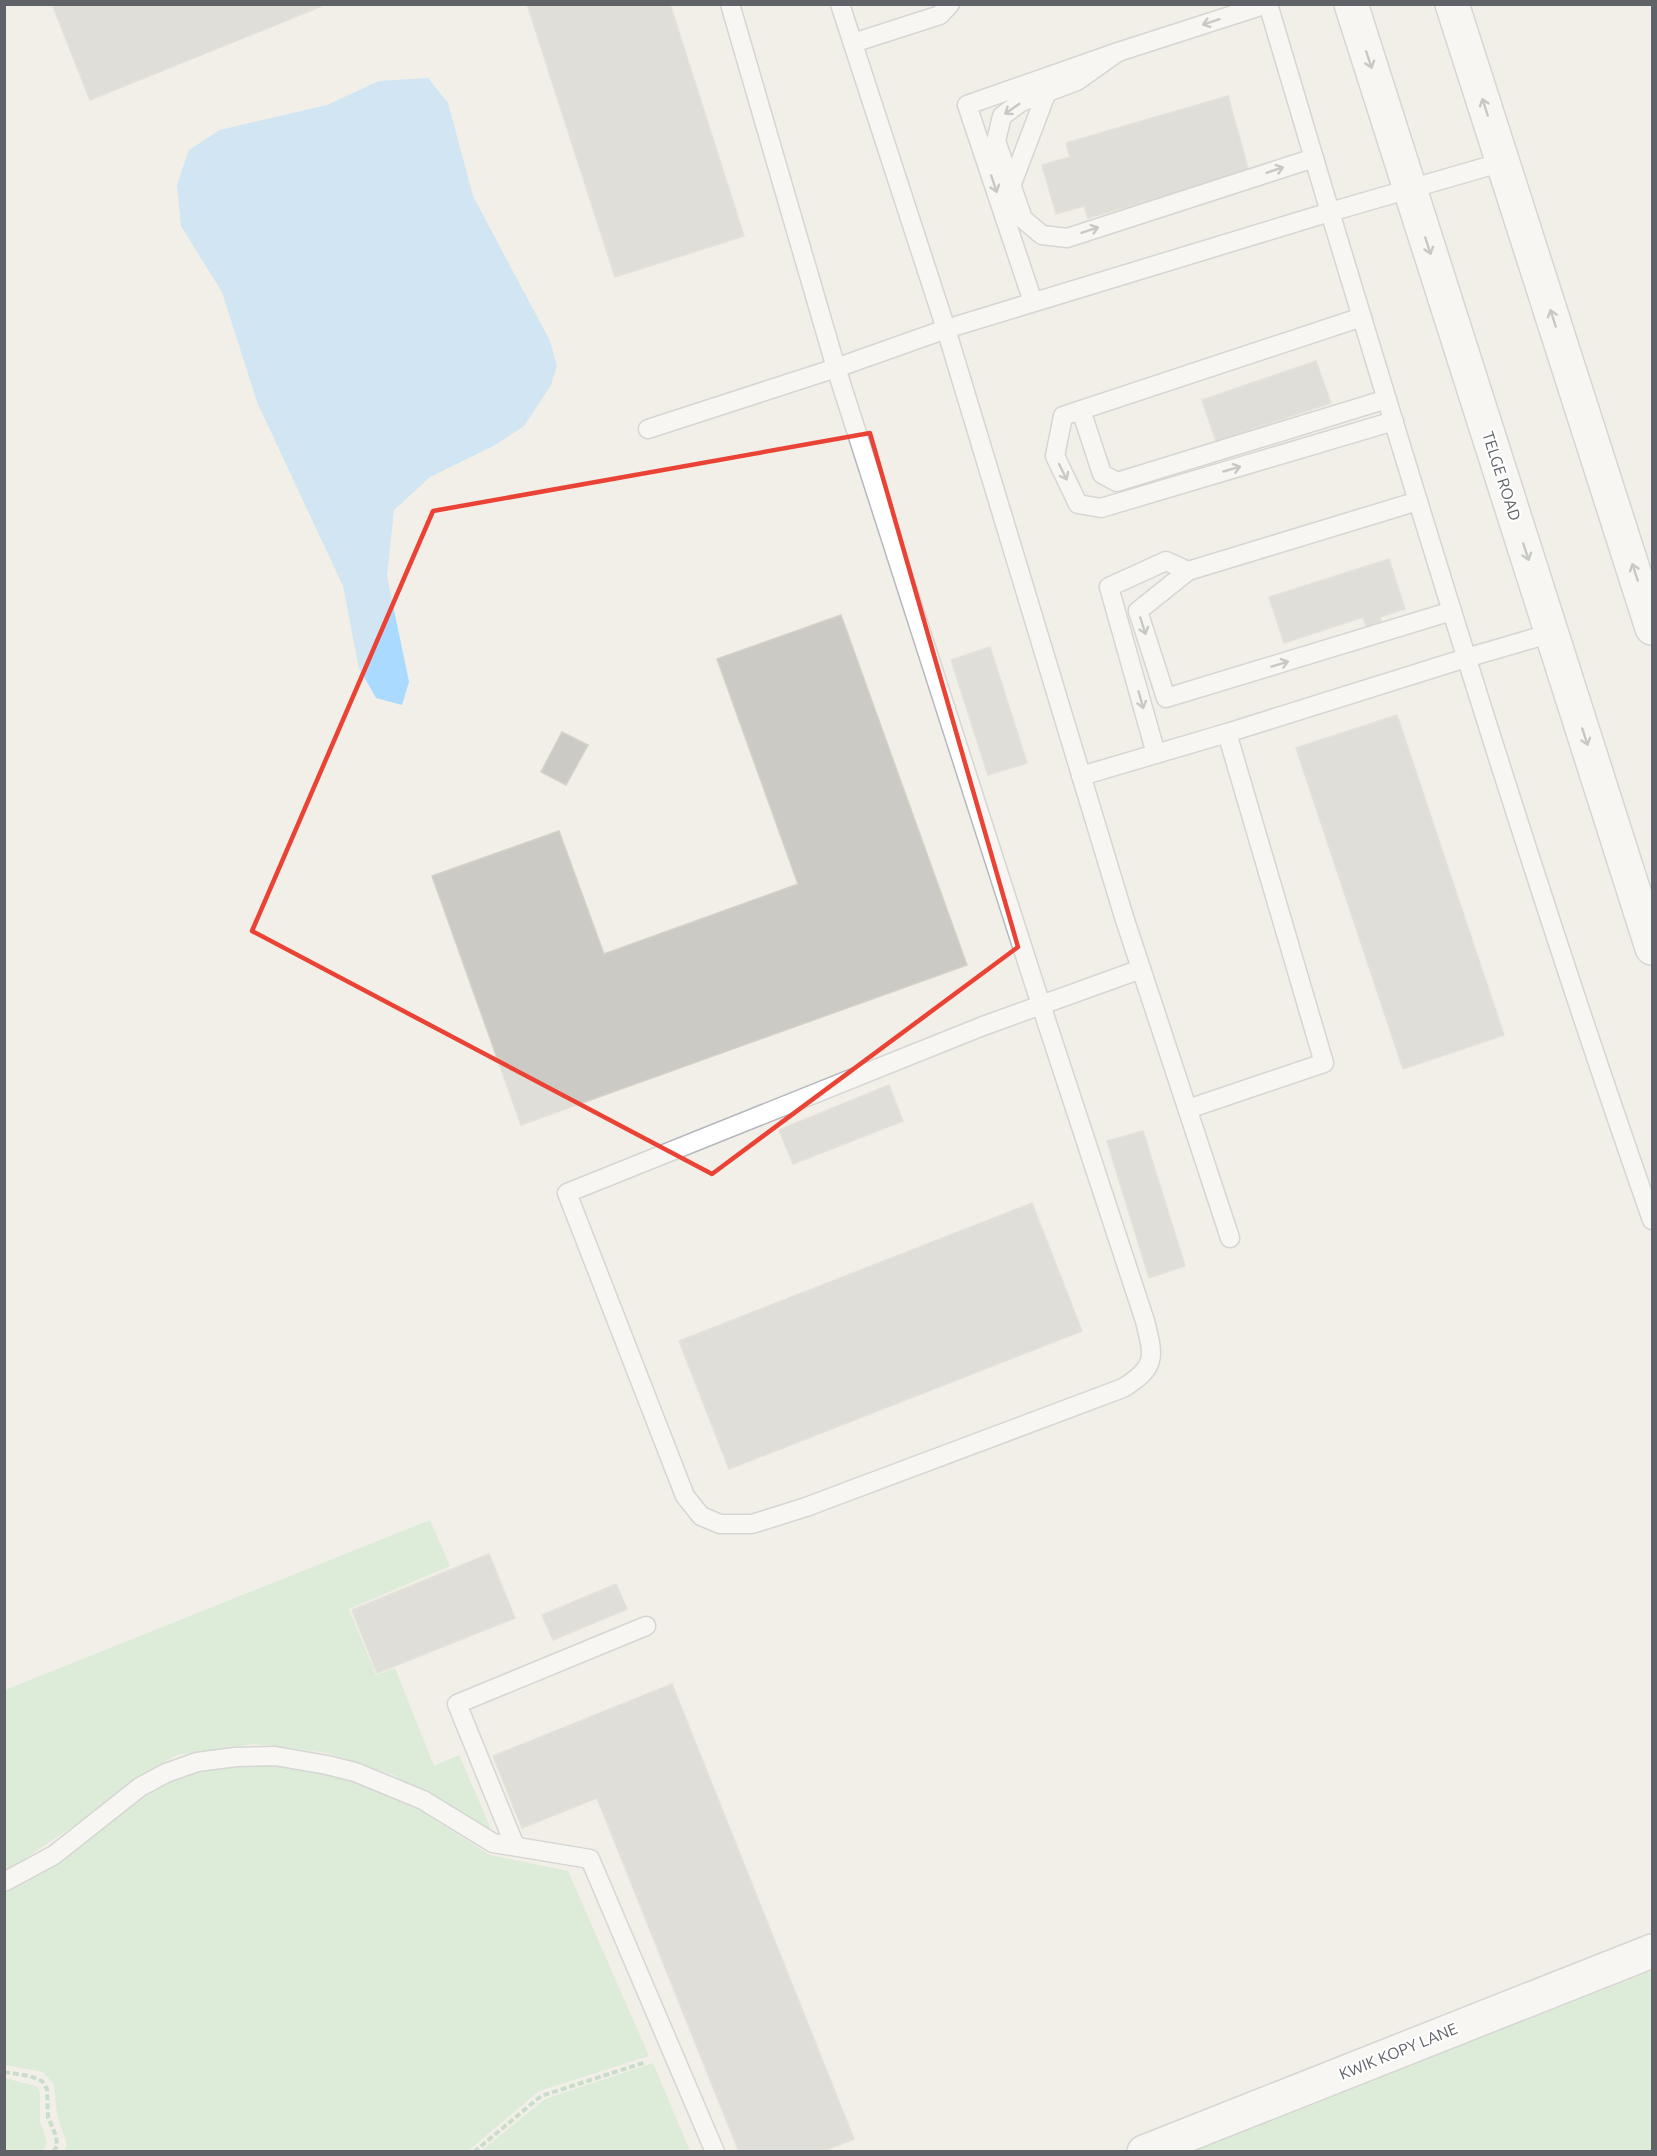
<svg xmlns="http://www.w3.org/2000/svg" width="1657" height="2156" viewBox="0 0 1657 2156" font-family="Ubuntu,sans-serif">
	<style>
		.green { fill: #c5e8c5 }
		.water { fill: #aadaff }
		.building { fill: #cccac5; stroke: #d6d1c6; stroke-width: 1.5 }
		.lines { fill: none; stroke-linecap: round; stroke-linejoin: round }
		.lane-casing { stroke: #b5b8bc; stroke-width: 21 }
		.street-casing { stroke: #b5b8bc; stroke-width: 36 }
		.secondary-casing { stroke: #b6babf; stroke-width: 36 }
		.path { stroke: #9cc7a9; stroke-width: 4; stroke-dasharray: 6 3; stroke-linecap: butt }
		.lane { stroke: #fff; stroke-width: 18 }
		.street { stroke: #fff; stroke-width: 33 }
		.secondary { stroke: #fff; stroke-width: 33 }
		.oneway { stroke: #979a9d }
		.marked { fill: none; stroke: #ea4335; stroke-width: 4.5; stroke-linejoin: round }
		.labels { text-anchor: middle; stroke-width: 4.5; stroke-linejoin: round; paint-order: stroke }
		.street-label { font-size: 16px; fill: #5f6368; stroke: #fff }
	</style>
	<rect width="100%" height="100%" fill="#f1efe8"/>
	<g class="green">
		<path d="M430,1520L450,1566L349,1609L376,1675L395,1668L434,1766L459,1755L491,1829H486L393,1775L328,1753L254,1744L177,1755L135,1779L82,1820L5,1872V1690Z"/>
		<path d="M263,1765L300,1768L333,1775L367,1785L401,1798L490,1855L568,1871L649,2056L539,2091L467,2152L64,2151L67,2145L57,2114L54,2085L43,2072L5,2065V1893L25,1883L66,1855L158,1787L214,1767Z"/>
		<path d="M1652,1971V2151L1187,2152Z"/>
		<path d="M653,2063L690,2151H481L545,2099Z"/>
		<path d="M5,2078L38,2087L40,2093V2121L47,2142L43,2151H5Z"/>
	</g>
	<path class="water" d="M428,78L448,103L473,196L550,341L557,366L551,385L524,426L495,445L430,477L394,510L387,576L409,682L402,705L376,698L359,668L343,586L257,402L222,292L181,226L177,185L189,150L220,130L327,105L379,81Z"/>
	<g class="building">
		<path d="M52,4H327L90,100Z"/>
		<path d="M527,4H670L744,236L615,277Z"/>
		<path d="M1228,96L1249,172L1088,218L1084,206L1056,214L1042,165L1070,157L1066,143Z"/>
		<path d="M1316,361L1331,403L1216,441L1202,400Z"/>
		<path d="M1389,559L1405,609L1380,617L1382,625L1367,629L1363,617L1284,643L1269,597Z"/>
		<path d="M841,615L967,965L521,1125L432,876L559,831L604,954L798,884L717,659Z"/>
		<path d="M990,647L1027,763L988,775L951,660Z"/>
		<path d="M1397,715L1504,1035L1403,1069L1296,748Z"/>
		<path d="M562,732L588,745L566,785L541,772Z"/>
		<path d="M889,1085L903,1121L793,1164L779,1130Z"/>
		<path d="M1143,1131L1185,1266L1149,1278L1107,1141Z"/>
		<path d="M1032,1203L1082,1331L729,1469L679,1341Z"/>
		<path d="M489,1554L515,1618L377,1673L352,1610Z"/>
		<path d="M616,1584L627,1609L553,1640L542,1615Z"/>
		<path d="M672,1684L854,2139L821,2152H739L597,1798L522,1828L493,1756Z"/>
	</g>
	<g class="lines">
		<defs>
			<g id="lane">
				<path d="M730,4L836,368L1041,1005L1145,1321C1154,1357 1157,1367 1123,1388L806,1507L752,1524H720L701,1516L685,1496L567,1193L983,1026C1036,1007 1089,988 1141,969"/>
				<path d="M853,43L940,15L950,4"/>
				<path d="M1118,52L1077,81L1021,102L1002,116L996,141L1023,219L1042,235L1067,238L1314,158"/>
				<path d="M1503,162L1330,212C1432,550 1535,887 1652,1220"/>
				<path d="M1011,186L1046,94"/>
				<path d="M1033,302L967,105L1118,52L1267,4"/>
				<path d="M1362,317L1063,416L1055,456L1078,504L1101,508L1394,421"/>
				<path d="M1081,410L1102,474L1117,482L1387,399"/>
				<path d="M648,429L836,368L946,329L840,4"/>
				<path d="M1418,501L1188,571L1138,611L1166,698L1452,611"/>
				<path d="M1156,754L1109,587L1166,561L1188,571"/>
				<path d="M1081,776L1227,733"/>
				<path d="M1188,1109L1324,1063L1227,733L1466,658L1552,633"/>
				<path d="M1230,1238L1124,917L946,329L1330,212L1268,4"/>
				<path d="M515,1846L457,1704L646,1626"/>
				<path d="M4,1882L54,1855L140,1787L166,1773L197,1762L236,1757L275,1756L327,1765L355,1772L423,1800L493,1843L590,1859L715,2152"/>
			</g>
			<path id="street" d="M1144,2152L1652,1951"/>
			<g id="secondary">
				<path d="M1351,4L1652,948"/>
				<path d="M1452,4L1652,628"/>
			</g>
		</defs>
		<use href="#lane" class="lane-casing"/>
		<use href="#street" class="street-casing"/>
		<use href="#secondary" class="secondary-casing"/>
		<g class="path">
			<path d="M4,2072L30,2076L42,2081L47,2089L48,2117L56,2136L57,2146L53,2152"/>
			<path d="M474,2152L541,2096L646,2062"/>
		</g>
		<use href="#lane" class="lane"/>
		<use href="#street" class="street"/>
		<use href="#secondary" class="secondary"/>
	</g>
	<defs><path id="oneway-shaft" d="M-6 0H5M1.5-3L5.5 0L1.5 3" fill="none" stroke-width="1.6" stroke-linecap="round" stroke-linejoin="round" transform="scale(1.5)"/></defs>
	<g class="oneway">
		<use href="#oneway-shaft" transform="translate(1211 22) rotate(162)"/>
		<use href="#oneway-shaft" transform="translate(1369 60) rotate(72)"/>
		<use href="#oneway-shaft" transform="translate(1485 107) rotate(-108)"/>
		<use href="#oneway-shaft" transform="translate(1012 109) rotate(145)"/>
		<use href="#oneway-shaft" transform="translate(1275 170) rotate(-18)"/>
		<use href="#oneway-shaft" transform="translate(994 184) rotate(72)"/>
		<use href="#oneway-shaft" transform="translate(1090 230) rotate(-18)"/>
		<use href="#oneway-shaft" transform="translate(1428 246) rotate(72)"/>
		<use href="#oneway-shaft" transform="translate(1553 318) rotate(-108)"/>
		<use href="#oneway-shaft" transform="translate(1232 469) rotate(-16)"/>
		<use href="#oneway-shaft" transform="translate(1063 472) rotate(64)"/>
		<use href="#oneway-shaft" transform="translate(1526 552) rotate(72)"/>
		<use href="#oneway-shaft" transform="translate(1635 572) rotate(-108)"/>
		<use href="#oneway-shaft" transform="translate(1143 626) rotate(72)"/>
		<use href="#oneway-shaft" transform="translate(1280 664) rotate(-17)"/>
		<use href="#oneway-shaft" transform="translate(1141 700) rotate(74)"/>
		<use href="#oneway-shaft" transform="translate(1585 737) rotate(72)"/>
	</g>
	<path d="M0 0H1657V2156H0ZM870,433L1018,947L712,1174L252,931L433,511Z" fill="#f1efe8" fill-opacity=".55" fill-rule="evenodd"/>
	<path class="marked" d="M870,433L1018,947L712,1174L252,931L433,511Z"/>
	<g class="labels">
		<g class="street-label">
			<text transform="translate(1502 476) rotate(72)" y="6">TELGE ROAD</text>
			<text transform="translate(1398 2051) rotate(-22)" y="6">KWIK KOPY LANE</text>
		</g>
	</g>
	<rect width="1657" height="2156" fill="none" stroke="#5f6368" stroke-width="12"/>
</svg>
